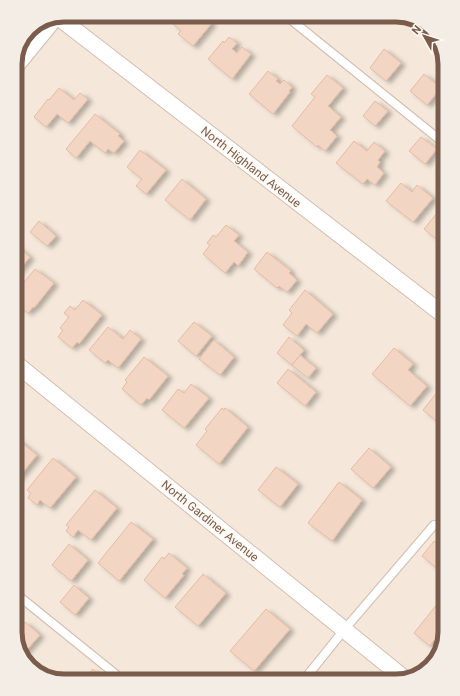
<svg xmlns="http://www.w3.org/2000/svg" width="460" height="696" viewBox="0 0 460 696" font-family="Roboto,sans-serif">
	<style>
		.residential { fill: #f5e8da }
		.building { fill: #f3d5c3; stroke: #e6bba3; filter: url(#shadow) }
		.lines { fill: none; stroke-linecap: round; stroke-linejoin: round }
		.service-casing { stroke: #d1beb0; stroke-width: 10 }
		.minor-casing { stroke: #d1beb0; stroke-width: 18 }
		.service { stroke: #fff; stroke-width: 8 }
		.minor { stroke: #fff; stroke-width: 16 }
		.labels { text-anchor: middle; stroke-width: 3.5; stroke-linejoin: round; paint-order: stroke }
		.street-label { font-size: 12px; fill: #7a5c4d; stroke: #fffaf3 }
		.rim { fill: none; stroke: #7a5c4d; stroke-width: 5 }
	</style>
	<defs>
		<filter id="shadow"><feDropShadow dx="4.5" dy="2.5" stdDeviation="2" flood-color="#0004"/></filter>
	</defs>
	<rect width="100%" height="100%" fill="#fdf6ec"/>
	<path class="residential" d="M64,15H399L421,22L439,40L445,64V633L438,657L420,675L397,681H61L39,674L21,656L15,632V60L31,27Z"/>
	<g class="building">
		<path d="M180,15H202L212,23L193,46L178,34L181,31L173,24Z"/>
		<path d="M229,37L237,43L232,49L237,53L242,47L251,54L232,79L208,59L223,41L224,43Z"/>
		<path d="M384,49L401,63L386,81L370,68Z"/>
		<path d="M268,71L278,79L276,81L280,84L284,80L292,87L289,91L290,92L273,114L249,94Z"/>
		<path d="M424,74L441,88L427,105L410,91Z"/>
		<path d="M327,75L343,88L328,106L341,117L330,130L337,136L325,151L318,145L317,147L292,126L315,97L311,94Z"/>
		<path d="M59,88L74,100L80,93L88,99L68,123L57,114L46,127L34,117L48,99L49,100Z"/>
		<path d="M375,101L388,111L375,126L363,116Z"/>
		<path d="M95,114L120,134L118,136L124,141L114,153L108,149L105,153L90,141L76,158L66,149Z"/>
		<path d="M421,137L437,149L425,164L409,151Z"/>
		<path d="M354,141L367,151L374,142L385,151L378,160L380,162L377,167L384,173L375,185L367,179L363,184L336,163Z"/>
		<path d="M140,150L166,170L146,194L136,186L142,179L127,167Z"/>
		<path d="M182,179L206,199L190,220L165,200Z"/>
		<path d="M401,183L412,192L417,185L433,198L413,222L386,201Z"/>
		<path d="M445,203V246L424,229Z"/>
		<path d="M39,221L56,236L47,246L30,232Z"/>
		<path d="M226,225L239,235L234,241L248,252L238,266L234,262L225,273L203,254L210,245L207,243L213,235L216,237Z"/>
		<path d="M15,245L30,257L15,275Z"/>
		<path d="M267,252L291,271L289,273L297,280L287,292L279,286L277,288L254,269Z"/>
		<path d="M35,269L54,283L34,308L33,307L28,313L15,303V300L18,296L15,293Z"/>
		<path d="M305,290L333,314L317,333L306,324L297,336L283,325L292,313L289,310Z"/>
		<path d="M83,300L102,315L79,344L77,342L72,348L58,337L63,330L60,328L69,317L64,313L70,306L75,310Z"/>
		<path d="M194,322L212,336L196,356L178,341Z"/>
		<path d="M108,327L123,339L130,330L141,339L118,368L108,360L105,363L89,350Z"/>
		<path d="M289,337L304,350L292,365L277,353Z"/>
		<path d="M214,340L234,357L220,375L199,359Z"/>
		<path d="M394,348L413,364L408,370L427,386L410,406L372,374Z"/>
		<path d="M300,355L316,368L308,378L292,365Z"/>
		<path d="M144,357L168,376L149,400L147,398L141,405L122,389L127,382L125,380Z"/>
		<path d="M288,369L316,392L305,406L277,383Z"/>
		<path d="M191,384L209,398L184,428L162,410L178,389L184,393Z"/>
		<path d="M442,386L445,389V428L423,410Z"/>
		<path d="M222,408L224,410L225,408L248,427L219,464L196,445L207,431L205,429Z"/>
		<path d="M15,438H16L37,455L15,482Z"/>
		<path d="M369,448L391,467L373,488L351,469Z"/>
		<path d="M53,458L76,477L50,508L40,500L37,505L28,498L31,493L27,490Z"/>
		<path d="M276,467L298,484L280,507L258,490Z"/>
		<path d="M339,482L362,500L332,541L308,523Z"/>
		<path d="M95,490L117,508L91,540L78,530L73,537L66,531L69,527L66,525Z"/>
		<path d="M131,522L153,539L119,581L98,563Z"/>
		<path d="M434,541L445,550V563L439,570L422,556Z"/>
		<path d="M69,544L88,560L71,581L52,565Z"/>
		<path d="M169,553L187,568L182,574L184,575L165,598L144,580L162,557L164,559Z"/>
		<path d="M203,574L226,593L198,626L175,607Z"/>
		<path d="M74,585L89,598L75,615L60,602Z"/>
		<path d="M438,603L445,609V633L441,646L434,640L430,646L414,633Z"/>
		<path d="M266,609L290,629L254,671L230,651Z"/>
		<path d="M25,622L40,635L25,652L19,647L15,633Z"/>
		<path d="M93,669L106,681H82Z"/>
	</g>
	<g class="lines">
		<defs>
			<g id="service">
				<path d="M285,15L445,144"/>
				<path d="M15,593L124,681"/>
				<path d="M303,681L344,630L434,525"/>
			</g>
			<g id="minor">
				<path d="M58,17L445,316"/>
				<path d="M15,67L55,18"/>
				<path d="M15,363L405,679"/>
			</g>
		</defs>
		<use href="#service" class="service-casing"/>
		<use href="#minor" class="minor-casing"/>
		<use href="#service" class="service"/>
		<use href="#minor" class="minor"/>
	</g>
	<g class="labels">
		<g class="street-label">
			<text transform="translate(251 167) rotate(38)" y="4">North Highland Avenue</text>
			<text transform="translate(210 521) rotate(39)" y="4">North Gardiner Avenue</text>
		</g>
	</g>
	<path d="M0 0H460V696H0ZM64 22H396A42 42 0 0 1 438 64V632A42 42 0 0 1 396 674H64A42 42 0 0 1 22 632V64A42 42 0 0 1 64 22Z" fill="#f4ede6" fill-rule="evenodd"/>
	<path class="rim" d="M64 22H396A42 42 0 0 1 438 64V632A42 42 0 0 1 396 674H64A42 42 0 0 1 22 632V64A42 42 0 0 1 64 22Z"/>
	<g transform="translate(424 36) rotate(309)" stroke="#fffaf3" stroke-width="3" paint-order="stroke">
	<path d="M0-3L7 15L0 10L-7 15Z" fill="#7a5c4d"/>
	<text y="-6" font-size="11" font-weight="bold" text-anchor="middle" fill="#7a5c4d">N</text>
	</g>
</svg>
